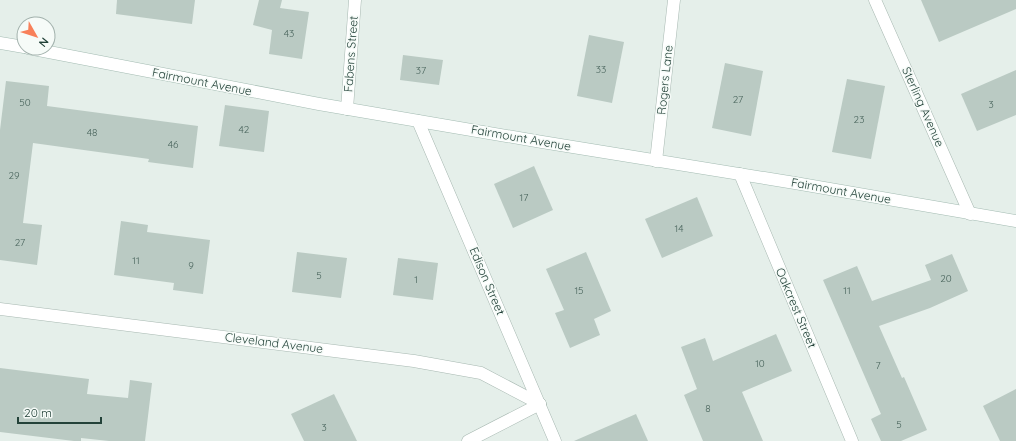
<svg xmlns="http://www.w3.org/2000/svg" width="1016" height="441" viewBox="0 0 1016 441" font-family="Quicksand,sans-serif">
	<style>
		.building { fill: #bacac3 }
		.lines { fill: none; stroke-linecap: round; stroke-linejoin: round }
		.street-casing { stroke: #a7b8b1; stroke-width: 13 }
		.secondary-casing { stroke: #a3bbb2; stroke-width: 13 }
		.street { stroke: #fff; stroke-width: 12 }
		.secondary { stroke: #fff; stroke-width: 12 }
		.labels { text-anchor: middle; stroke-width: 3; stroke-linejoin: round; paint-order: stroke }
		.number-label { font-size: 10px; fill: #49645c }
		.street-label { font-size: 12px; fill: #234239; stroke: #f6fbf8 }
	</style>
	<rect width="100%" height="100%" fill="#e5efea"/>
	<g class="building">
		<path d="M117,0H195L192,24L116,14Z"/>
		<path d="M259,0H282L280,8L309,12L302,59L269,54L272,30L253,25Z"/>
		<path d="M921,0H1016V9L939,42Z"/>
		<path d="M589,35L624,42L612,103L577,96Z"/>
		<path d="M403,55L443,60L439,85L400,80Z"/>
		<path d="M725,63L763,71L751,136L712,128Z"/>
		<path d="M1016,70V115L977,131L961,94Z"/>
		<path d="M847,79L885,86L871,159L832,152Z"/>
		<path d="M6,81L49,86L47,106L198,126L193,168L148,162L149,159L33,143L23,223L42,225L37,265L0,260V130Z"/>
		<path d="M225,105L269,111L264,152L219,146Z"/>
		<path d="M534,166L553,210L513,228L494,184Z"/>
		<path d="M697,197L713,236L662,258L645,219Z"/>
		<path d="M121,221L148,225L147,232L210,240L203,294L173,290L174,283L114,275Z"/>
		<path d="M297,252L347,258L341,298L292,292Z"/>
		<path d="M586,252L611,311L594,319L600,335L570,348L555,313L564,310L546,269Z"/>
		<path d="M952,254L968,291L930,308L879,326L902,378L904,377L927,430L901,441H881L871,419L881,414L823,280L857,266L872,301L931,280L925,265Z"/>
		<path d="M398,258L438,263L433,300L393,295Z"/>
		<path d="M776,334L792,371L742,392L763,441H703L684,395L697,389L681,347L705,338L713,361Z"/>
		<path d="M0,368L89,379L87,394L128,398L130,380L152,383L145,441H109L81,438V441H74L0,432Z"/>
		<path d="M1016,389V441H1000L983,406Z"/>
		<path d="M334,394L357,441H304L291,414Z"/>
		<path d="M636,414L648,441H574Z"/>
	</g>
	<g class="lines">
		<defs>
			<g id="street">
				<path d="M875,0L970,214"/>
				<path d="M347,109L355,0"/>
				<path d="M418,121L555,441"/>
				<path d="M656,161L674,0"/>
				<path d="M740,174L852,441"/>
				<path d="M0,309L414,361L481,373L540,404"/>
				<path d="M468,441L540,404"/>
			</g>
			<g id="secondary">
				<path d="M0,43L24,47"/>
				<path d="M28,48L319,104L542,142L795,183L1016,221"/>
			</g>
		</defs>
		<use href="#street" class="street-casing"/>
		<use href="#secondary" class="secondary-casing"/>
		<use href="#street" class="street"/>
		<use href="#secondary" class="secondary"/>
	</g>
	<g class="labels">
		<g class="number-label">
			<text x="289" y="37">43</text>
			<text x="601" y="73">33</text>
			<text x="421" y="74">37</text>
			<text x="738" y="103">27</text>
			<text x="25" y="106">50</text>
			<text x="991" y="108">3</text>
			<text x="859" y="123">23</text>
			<text x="244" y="133">42</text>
			<text x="92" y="136">48</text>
			<text x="173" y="148">46</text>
			<text x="14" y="179">29</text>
			<text x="524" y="201">17</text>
			<text x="679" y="232">14</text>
			<text x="20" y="246">27</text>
			<text x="136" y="264">11</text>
			<text x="191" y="269">9</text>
			<text x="319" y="279">5</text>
			<text x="946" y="282">20</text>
			<text x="416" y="283">1</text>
			<text x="579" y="294">15</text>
			<text x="847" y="294">11</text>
			<text x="760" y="367">10</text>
			<text x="878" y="369">7</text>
			<text x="708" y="412">8</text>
			<text x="899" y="428">5</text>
			<text x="324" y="431">3</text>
		</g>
		<g class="street-label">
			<text transform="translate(351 54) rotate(-86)" y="4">Fabens Street</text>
			<text transform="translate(665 80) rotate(-84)" y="4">Rogers Lane</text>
			<text transform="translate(202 82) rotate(11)" y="4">Fairmount Avenue</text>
			<text transform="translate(923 107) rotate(66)" y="4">Sterling Avenue</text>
			<text transform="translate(521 138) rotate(10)" y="4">Fairmount Avenue</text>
			<text transform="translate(841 191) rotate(10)" y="4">Fairmount Avenue</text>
			<text transform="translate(487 281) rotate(67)" y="4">Edison Street</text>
			<text transform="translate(796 308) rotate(67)" y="4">Oakcrest Street</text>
			<text transform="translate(274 343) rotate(7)" y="4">Cleveland Avenue</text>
		</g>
	</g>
	<g transform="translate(36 36) rotate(129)"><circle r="19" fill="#f6fbf8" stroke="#a2b1ac"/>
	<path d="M0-3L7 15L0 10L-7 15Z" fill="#f8805a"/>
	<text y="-6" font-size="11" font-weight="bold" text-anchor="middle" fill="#234239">N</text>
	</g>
	<path d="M18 417v6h83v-6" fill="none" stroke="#234239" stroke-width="2"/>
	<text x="24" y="417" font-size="12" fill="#234239" stroke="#f6fbf8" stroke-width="3" paint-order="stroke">20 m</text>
</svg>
